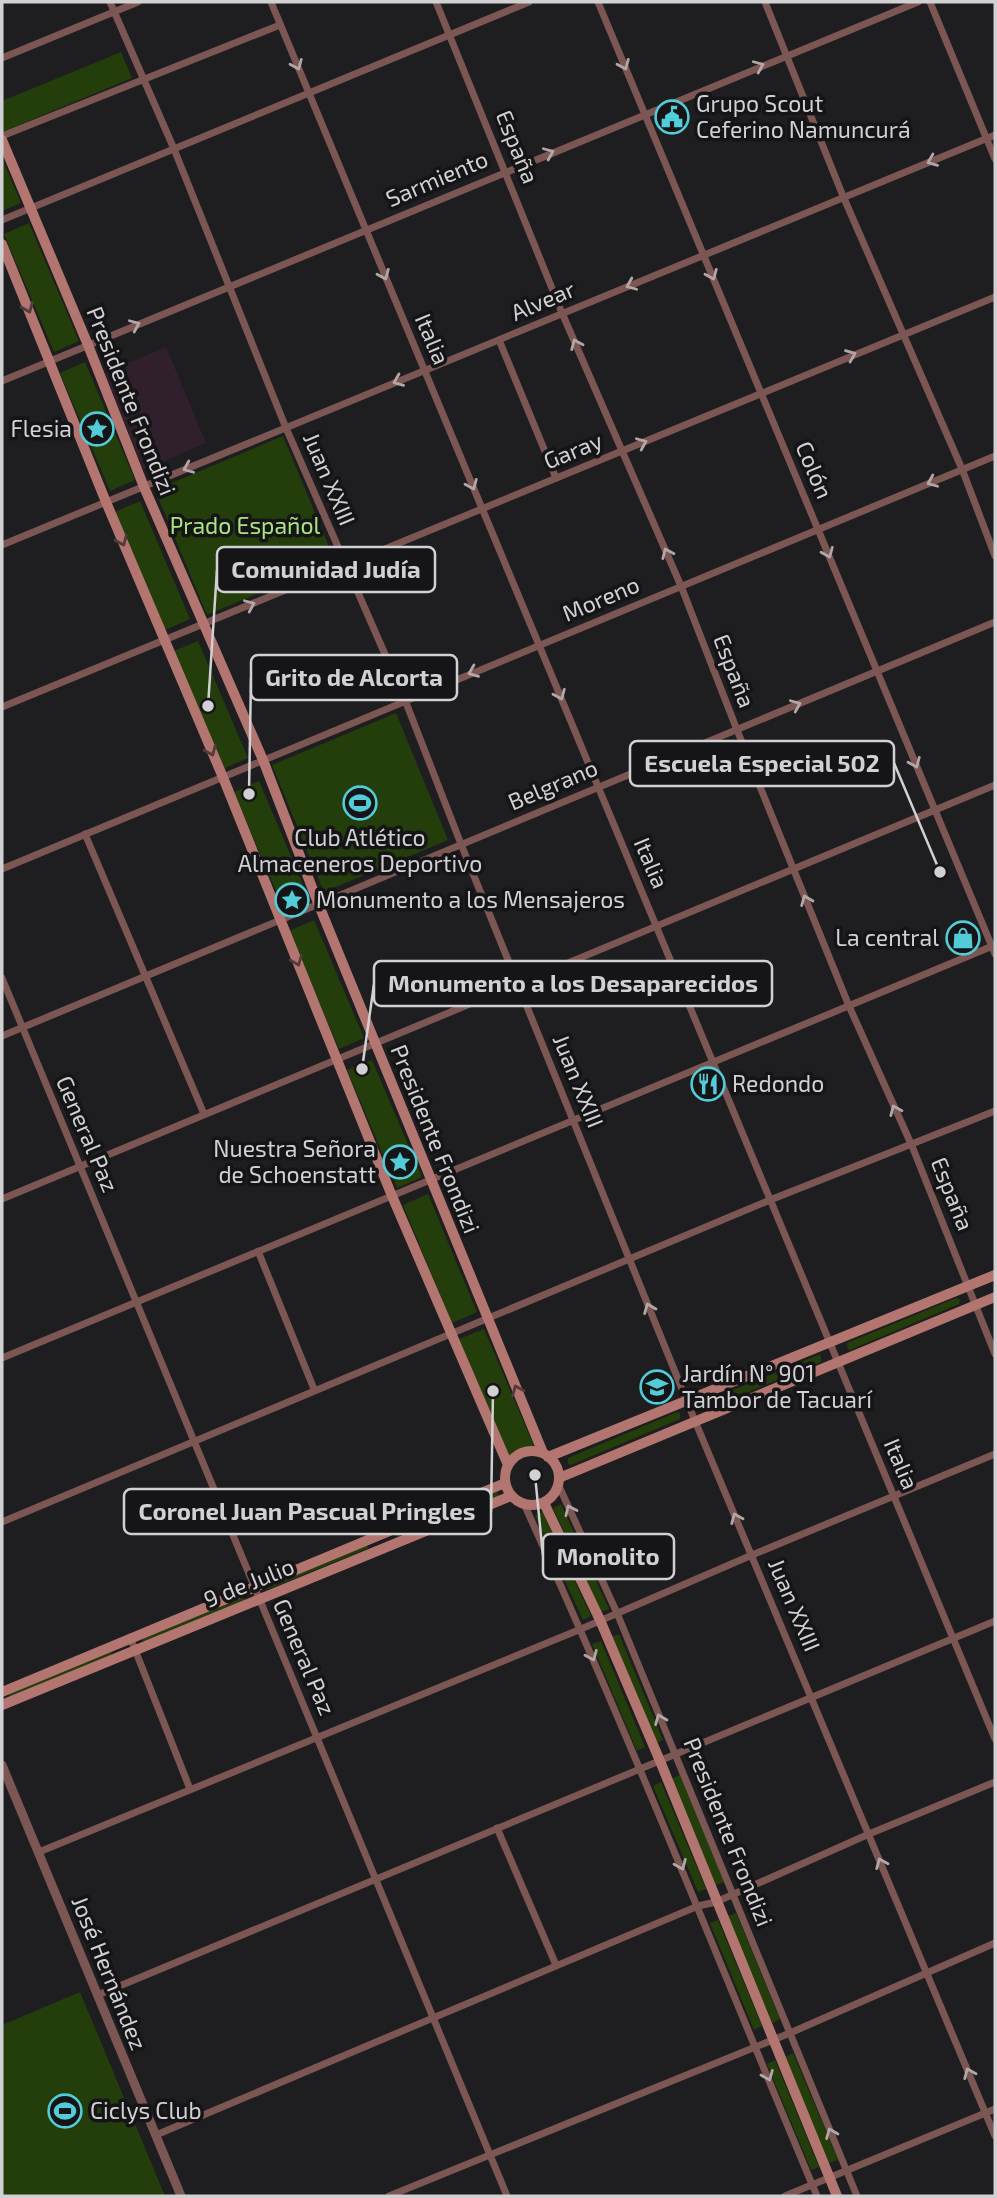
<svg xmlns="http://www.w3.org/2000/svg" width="997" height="2198" viewBox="0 0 997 2198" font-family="'Exo 2',sans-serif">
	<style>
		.education { fill: #2f202b }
		.green { fill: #233d0b }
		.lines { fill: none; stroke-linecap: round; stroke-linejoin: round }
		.minor { stroke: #7c5653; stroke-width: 7 }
		.tertiary { stroke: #7c5653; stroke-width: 9 }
		.secondary { stroke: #b27570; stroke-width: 10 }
		.oneway { stroke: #b3a6a6 }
		.oneway2 { stroke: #543b3b }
		.labels { text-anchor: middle; stroke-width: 7; stroke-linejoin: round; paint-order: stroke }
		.poi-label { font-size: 23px; fill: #d1d1d3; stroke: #151518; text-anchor: start }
		.street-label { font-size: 23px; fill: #d1d1d3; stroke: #151518 }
		.park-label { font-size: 23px; fill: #a9e47e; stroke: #151518 }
		.leader { fill: none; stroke: #d1d1d3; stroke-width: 2.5 }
		.callout-dot { fill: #d1d1d3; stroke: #151518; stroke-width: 2.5 }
		.callout { fill: #151518; stroke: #d1d1d3; stroke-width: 2.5 }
		.callout-label { font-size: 24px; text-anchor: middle; font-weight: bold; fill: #d1d1d3 }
	</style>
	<rect width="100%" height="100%" fill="#1e1e21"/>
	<path class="education" d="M166,347L206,443L143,470L105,373Z"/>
	<g class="green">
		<path d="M121,52L132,78L2,132V101Z"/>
		<path d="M2,158L21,203L2,211Z"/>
		<path d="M29,223L79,341L54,352L4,234Z"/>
		<path d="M85,362L135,480L110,491L60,373Z"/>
		<path d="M283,436L335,561L207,615L155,490Z"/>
		<path d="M140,501L190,619L165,630L115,512Z"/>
		<path d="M198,641L248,758L223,769L174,651Z"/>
		<path d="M396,713L448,840L324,892L272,765Z"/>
		<path d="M259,781L309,899L284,910L234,792Z"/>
		<path d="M314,920L364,1038L339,1049L289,931Z"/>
		<path d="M372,1060L422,1177L397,1188L347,1070Z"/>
		<path d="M428,1194L477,1312L452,1323L403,1205Z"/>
		<path d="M956,1298L960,1299L959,1304L850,1350L848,1349L847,1343Z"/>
		<path d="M484,1329L534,1446L509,1457L459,1339Z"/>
		<path d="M818,1355L821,1356V1362L712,1407L709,1406V1400Z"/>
		<path d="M677,1412L680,1413V1419L571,1465L568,1464V1458Z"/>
		<path d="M497,1492L499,1496L397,1537L395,1534Z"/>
		<path d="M561,1504L609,1609L601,1612L553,1508Z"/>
		<path d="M543,1512L591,1616L583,1620L535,1516Z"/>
		<path d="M367,1545L369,1548L266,1590L265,1586Z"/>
		<path d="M244,1597L245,1600L143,1642L142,1638Z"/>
		<path d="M619,1634L663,1740L655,1744L611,1637Z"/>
		<path d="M601,1641L645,1747L637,1751L592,1644Z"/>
		<path d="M111,1652L112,1655L10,1697L9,1693Z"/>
		<path d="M680,1775L724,1882L716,1885L671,1779Z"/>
		<path d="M661,1782L706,1889L698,1892L653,1786Z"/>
		<path d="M736,1913L780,2019L772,2023L728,1916Z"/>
		<path d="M718,1920L762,2026L754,2030L710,1923Z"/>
		<path d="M80,1992L165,2196H2V2025Z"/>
		<path d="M793,2053L838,2160L829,2163L785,2057Z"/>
		<path d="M775,2060L819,2167L811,2170L767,2064Z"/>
	</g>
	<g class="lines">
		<g class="minor">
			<path d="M110,2L174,149L286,428L405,700L461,844L695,1421L995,2136"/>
			<path d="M271,2L995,1739"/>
			<path d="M436,2L562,313L681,586L737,730L849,1006L912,1146L995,1354"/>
			<path d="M598,2L995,954"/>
			<path d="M765,2L843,196L962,469L995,556"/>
			<path d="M930,2L995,159"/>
			<path d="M2,58L138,2"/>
			<path d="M2,136L280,25"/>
			<path d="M2,220L529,2"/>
			<path d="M499,340L556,478"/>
			<path d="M2,381L918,2"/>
			<path d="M2,545L995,135"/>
			<path d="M2,707L995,297"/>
			<path d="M85,834L204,1114"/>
			<path d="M2,869L995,456"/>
			<path d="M2,978L507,2196"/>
			<path d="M2,1036L995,622"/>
			<path d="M2,1199L995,785"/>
			<path d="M258,1251L314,1389"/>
			<path d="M2,1358L995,945"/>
			<path d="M558,1484L617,1613L857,2196"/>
			<path d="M524,1504C628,1732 720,1965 817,2196"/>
			<path d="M2,1522L770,1200L995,1111"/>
			<path d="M130,1637L190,1789"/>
			<path d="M497,1828L556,1965"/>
			<path d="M39,1852L581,1629L752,1555L995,1454"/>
			<path d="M98,1995L995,1621"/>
			<path d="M156,2135L698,1906L716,1902L869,1834L995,1782"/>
			<path d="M389,2196L790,2033L995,1943"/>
			<path d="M785,2196L995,2109"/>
		</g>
		<path class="tertiary" d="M2,1765L181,2196"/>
		<g class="secondary">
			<path d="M2,140L88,345L144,487L263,760L318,903L543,1453"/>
			<path d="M2,244L106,502L222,775L392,1196L508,1465"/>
			<circle cx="532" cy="1478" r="27"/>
			<path d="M548,1457L995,1275"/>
			<path d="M559,1478L995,1297"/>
			<path d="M544,1503L600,1620L660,1761L837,2196"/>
			<path d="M2,1692L505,1483"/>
			<path d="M2,1705L511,1496"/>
		</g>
	</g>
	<defs><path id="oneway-chevron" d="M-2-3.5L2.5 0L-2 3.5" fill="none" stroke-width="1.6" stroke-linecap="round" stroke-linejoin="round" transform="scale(1.75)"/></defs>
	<g class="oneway">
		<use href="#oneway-chevron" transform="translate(297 65) rotate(67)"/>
		<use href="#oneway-chevron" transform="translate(624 65) rotate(67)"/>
		<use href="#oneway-chevron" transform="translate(759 66) rotate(-23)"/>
		<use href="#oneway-chevron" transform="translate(549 153) rotate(-23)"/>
		<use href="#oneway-chevron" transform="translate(932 161) rotate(158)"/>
		<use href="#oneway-chevron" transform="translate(384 275) rotate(67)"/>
		<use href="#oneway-chevron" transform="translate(712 275) rotate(67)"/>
		<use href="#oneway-chevron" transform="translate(631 285) rotate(157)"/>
		<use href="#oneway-chevron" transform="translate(135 325) rotate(-23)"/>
		<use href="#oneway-chevron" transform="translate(576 344) rotate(-113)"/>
		<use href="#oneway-chevron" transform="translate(851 355) rotate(-22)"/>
		<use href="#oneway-chevron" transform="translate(398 381) rotate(158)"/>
		<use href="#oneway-chevron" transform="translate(642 443) rotate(-23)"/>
		<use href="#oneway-chevron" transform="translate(188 468) rotate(157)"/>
		<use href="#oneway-chevron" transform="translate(932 482) rotate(157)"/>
		<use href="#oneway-chevron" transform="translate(472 485) rotate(67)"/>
		<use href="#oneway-chevron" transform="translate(667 553) rotate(-114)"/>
		<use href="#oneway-chevron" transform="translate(828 553) rotate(67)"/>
		<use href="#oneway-chevron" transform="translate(250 605) rotate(-23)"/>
		<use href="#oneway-chevron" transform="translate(473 672) rotate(158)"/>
		<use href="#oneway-chevron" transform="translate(560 695) rotate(67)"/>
		<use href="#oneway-chevron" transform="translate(796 705) rotate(-23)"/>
		<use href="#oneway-chevron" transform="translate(915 763) rotate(67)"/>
		<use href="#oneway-chevron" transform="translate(806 900) rotate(-112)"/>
		<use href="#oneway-chevron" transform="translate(895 1110) rotate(-114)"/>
		<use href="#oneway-chevron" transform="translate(649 1308) rotate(-112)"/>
		<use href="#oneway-chevron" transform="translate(570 1510) rotate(-115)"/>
		<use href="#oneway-chevron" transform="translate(736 1518) rotate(-113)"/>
		<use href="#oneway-chevron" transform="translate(592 1656) rotate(67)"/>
		<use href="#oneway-chevron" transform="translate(660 1719) rotate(-112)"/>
		<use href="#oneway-chevron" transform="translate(881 1863) rotate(-113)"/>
		<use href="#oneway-chevron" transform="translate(681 1865) rotate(67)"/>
		<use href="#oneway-chevron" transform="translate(969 2073) rotate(-113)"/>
		<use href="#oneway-chevron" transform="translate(768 2076) rotate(68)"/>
		<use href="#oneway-chevron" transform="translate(831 2133) rotate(-112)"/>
	</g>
	<g class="oneway2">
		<use href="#oneway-chevron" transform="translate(28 308) rotate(68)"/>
		<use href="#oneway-chevron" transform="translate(122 541) rotate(67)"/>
		<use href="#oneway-chevron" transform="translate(211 751) rotate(67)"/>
		<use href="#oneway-chevron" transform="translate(297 961) rotate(68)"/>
		<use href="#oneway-chevron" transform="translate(517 1390) rotate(-113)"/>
	</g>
	<defs>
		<symbol id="civic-ring" viewBox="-11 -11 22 22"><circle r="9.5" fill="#151518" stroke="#52ccd6" stroke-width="1.5"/><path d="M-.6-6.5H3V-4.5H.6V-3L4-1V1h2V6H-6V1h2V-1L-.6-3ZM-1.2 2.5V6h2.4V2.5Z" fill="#52ccd6"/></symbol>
		<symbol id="sight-ring" viewBox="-11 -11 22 22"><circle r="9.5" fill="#151518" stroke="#52ccd6" stroke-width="1.5"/><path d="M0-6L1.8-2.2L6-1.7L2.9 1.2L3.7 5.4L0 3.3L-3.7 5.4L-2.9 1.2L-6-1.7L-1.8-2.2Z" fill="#52ccd6"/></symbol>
		<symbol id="stadium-ring" viewBox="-11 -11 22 22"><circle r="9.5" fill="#151518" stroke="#52ccd6" stroke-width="1.5"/><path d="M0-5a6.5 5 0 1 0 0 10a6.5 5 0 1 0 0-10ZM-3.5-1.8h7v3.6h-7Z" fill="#52ccd6"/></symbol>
		<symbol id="shop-ring" viewBox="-11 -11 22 22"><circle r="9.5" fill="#151518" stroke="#52ccd6" stroke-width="1.5"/><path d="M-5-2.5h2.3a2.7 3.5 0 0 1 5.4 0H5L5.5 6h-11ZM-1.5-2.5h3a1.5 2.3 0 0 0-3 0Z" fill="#52ccd6"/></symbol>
		<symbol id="restaurant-ring" viewBox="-11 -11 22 22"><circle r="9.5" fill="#151518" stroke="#52ccd6" stroke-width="1.5"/><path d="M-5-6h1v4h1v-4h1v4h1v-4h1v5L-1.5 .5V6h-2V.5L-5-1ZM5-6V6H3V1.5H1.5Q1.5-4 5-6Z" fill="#52ccd6"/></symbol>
		<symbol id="school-ring" viewBox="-11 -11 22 22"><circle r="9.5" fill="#151518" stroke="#52ccd6" stroke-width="1.5"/><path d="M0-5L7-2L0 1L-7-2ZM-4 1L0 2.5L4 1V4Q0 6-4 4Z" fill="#52ccd6"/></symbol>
	</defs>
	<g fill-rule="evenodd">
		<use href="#civic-ring" x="653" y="98" width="38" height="38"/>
		<use href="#sight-ring" x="78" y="410" width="38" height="38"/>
		<use href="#stadium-ring" x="341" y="784" width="38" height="38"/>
		<use href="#sight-ring" x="273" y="881" width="38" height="38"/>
		<use href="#shop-ring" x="944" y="919" width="38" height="38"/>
		<use href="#restaurant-ring" x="689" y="1065" width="38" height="38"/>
		<use href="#sight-ring" x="381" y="1143" width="38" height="38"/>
		<use href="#school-ring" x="638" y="1368" width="38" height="38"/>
		<use href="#stadium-ring" x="46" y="2092" width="38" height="38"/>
	</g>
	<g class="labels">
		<g class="poi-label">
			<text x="696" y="112">Grupo Scout<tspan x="696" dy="26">Ceferino Namuncurá</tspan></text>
			<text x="72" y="437" text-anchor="end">Flesia</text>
			<text x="360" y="846" text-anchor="middle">Club Atlético<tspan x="360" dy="26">Almaceneros Deportivo</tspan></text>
			<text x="316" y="908">Monumento a los Mensajeros</text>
			<text x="939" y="946" text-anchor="end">La central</text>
			<text x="732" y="1092">Redondo</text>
			<text x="376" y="1157" text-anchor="end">Nuestra Señora<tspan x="376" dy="26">de Schoenstatt</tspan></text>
			<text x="682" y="1382">Jardín N° 901<tspan x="682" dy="26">Tambor de Tacuarí</tspan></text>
			<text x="90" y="2119">Ciclys Club</text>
		</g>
		<g class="street-label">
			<text transform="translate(517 147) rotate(68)" y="8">España</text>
			<text transform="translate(437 179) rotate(-23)" y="8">Sarmiento</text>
			<text transform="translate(543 301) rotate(-23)" y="8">Alvear</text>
			<text transform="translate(432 339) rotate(67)" y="8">Italia</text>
			<text transform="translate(131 401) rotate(68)" y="8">Presidente Frondizi</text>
			<text transform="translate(573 451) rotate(-22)" y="8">Garay</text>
			<text transform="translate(814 470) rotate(67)" y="8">Colón</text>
			<text transform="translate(329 479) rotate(67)" y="8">Juan XXIII</text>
			<text transform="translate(601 599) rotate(-23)" y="8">Moreno</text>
			<text transform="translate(734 671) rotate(69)" y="8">España</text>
			<text transform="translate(553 785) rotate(-23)" y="8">Belgrano</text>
			<text transform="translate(651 863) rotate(67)" y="8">Italia</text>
			<text transform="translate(578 1081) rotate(68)" y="8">Juan XXIII</text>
			<text transform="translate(87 1134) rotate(67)" y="8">General Paz</text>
			<text transform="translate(435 1139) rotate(68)" y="8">Presidente Frondizi</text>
			<text transform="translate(952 1194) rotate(68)" y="8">España</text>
			<text transform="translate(901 1464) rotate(67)" y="8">Italia</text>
			<text transform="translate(249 1583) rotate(-22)" y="8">9 de Julio</text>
			<text transform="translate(794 1605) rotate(67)" y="8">Juan XXIII</text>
			<text transform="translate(304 1657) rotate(67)" y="8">General Paz</text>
			<text transform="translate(728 1832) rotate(68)" y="8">Presidente Frondizi</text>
			<text transform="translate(109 1973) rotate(68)" y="8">José Hernández</text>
		</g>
		<g class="park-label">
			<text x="245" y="534">Prado Español</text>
		</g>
	</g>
	<path class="leader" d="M208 706L217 570M249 794L251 678M940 872L894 763M362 1069L374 984M493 1391L491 1512M535 1475L543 1556"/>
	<g class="callout-dot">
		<circle cx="208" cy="706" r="7"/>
		<circle cx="249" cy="794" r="7"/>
		<circle cx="940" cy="872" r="7"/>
		<circle cx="362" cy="1069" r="7"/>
		<circle cx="493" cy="1391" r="7"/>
		<circle cx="535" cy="1475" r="7"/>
	</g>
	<g class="callout">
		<rect x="217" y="547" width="218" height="45" rx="7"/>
		<rect x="251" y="655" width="206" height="45" rx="7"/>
		<rect x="630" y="741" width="264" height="45" rx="7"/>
		<rect x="374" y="961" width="398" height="45" rx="7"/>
		<rect x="124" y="1489" width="367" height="45" rx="7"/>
		<rect x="543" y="1534" width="131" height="45" rx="7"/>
	</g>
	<g class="callout-label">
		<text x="326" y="578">Comunidad Judía</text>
		<text x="354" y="686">Grito de Alcorta</text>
		<text x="762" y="772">Escuela Especial 502</text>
		<text x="573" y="992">Monumento a los Desaparecidos</text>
		<text x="307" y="1520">Coronel Juan Pascual Pringles</text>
		<text x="608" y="1565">Monolito</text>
	</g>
	<rect width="997" height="2198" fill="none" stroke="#d1d1d3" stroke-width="7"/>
</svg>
